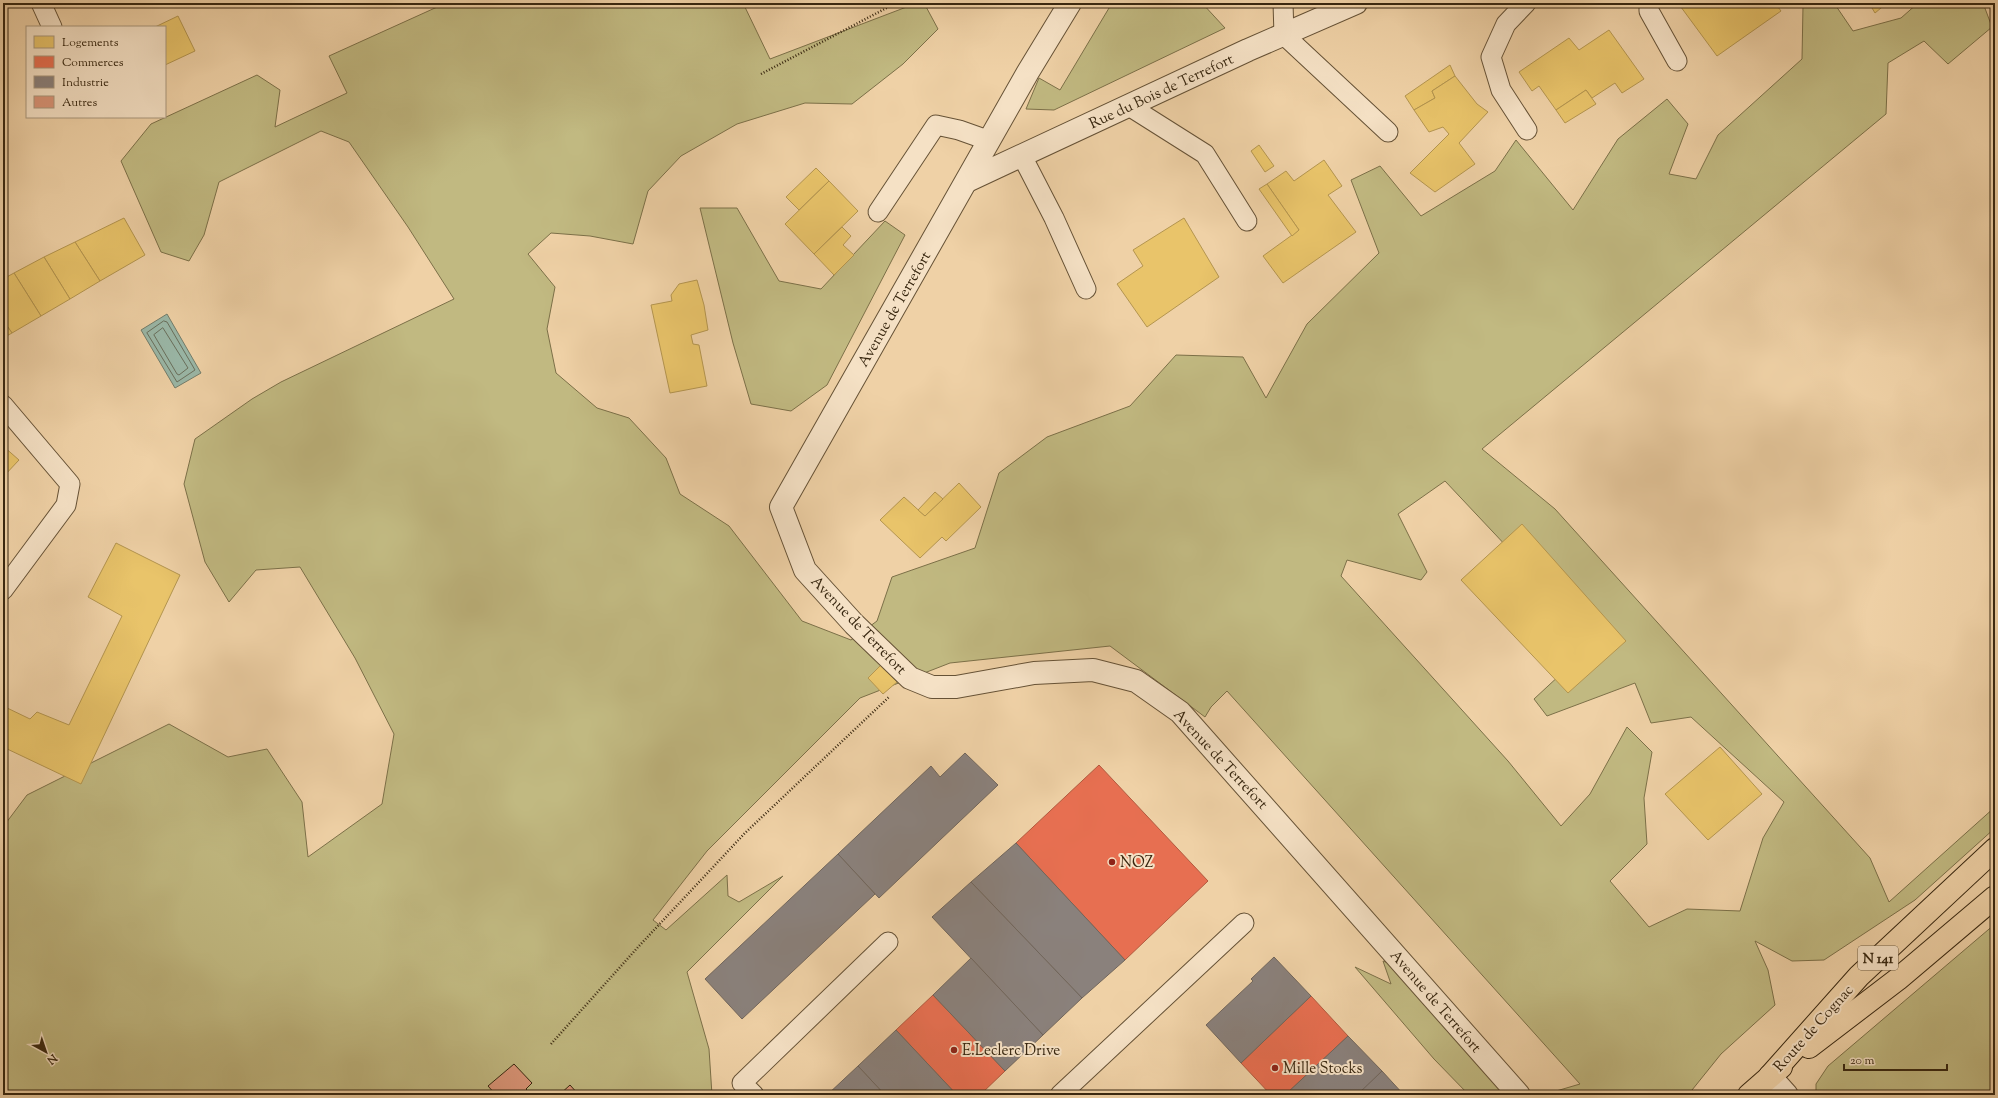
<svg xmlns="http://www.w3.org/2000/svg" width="1998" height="1098" viewBox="0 0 1998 1098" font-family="'Sorts Mill Goudy',serif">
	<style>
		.green { fill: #c1b981; stroke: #7c7048; fill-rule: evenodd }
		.water { fill: #9ab7a7; stroke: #737d6b }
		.homes { fill: #e9c46a; stroke: #b4954f }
		.shops { fill: #e76f51; stroke: #b2593e }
		.industry { fill: #8a817c; stroke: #71665c }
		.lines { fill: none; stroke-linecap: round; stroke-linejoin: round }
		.shore { stroke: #696f5c; stroke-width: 1 }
		.building { fill: #da9578; stroke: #382710 }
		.lane-casing { stroke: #665236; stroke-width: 21 }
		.street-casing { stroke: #665236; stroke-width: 24 }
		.primary-casing { stroke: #382710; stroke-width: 24 }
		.path { stroke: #382710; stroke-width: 2.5; stroke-dasharray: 1 2; stroke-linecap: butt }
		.lane { stroke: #f5e1c5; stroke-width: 19 }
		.street { stroke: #f5e1c5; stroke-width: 22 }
		.primary { stroke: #efd1a6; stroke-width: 22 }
		.poi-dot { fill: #8f2418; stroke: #f5e1c5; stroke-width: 1.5 }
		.labels { text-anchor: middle; stroke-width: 4; stroke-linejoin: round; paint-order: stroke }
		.shield { fill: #f5e1c5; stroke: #715f46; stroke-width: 1 }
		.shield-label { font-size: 14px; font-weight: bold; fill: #382710 }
		.street-label { font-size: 15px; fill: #382710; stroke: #f5e1c5 }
		.poi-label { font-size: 15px; fill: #382710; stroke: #f5e1c5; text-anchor: start }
	</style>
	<rect width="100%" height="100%" fill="#efd1a6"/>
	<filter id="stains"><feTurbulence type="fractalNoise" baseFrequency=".005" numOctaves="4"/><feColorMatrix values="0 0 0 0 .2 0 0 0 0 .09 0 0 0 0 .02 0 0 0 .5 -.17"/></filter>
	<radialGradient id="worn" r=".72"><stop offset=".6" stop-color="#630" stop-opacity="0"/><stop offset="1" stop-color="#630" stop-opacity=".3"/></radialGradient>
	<g class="green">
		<path d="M446,3H743L770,59L917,3H924L938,29L903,64L852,104L805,103L737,124L681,156L648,191L633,244L590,236L551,233L528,254L555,287L547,329L556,373L597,408L629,418L666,458L680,494L729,526L802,621L851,640L877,621L892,577L975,548L999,473L1047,437L1130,406L1176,355L1243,357L1266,398L1307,324L1379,253L1351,180L1380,166L1421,216L1495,171L1516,140L1573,210L1618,139L1667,99L1688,124L1669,174L1696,179L1718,135L1802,59L1803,6L1800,3H1834L1853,31L1901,18L1918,3H1983L1992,27L1948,64L1924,41L1888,63L1886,114L1482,449L1555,509L1870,858L1889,902L1995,807V828L1915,900L1824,960L1792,961L1755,941L1768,970L1775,1005L1721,1054L1688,1095H1546V1094L1580,1084L1227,691L1211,707L1205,717L1110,646L950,663L860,698L707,851L653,920L666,930L727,875L728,896L739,902L783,876L687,972L709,1049L712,1095H3V827L27,795L169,724L228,757L267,749L302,802L308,857L382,804L394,734L355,658L300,567L256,570L229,602L205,562L184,484L195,439L252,399L281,382L454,299L408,227L349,142L321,131L219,182L204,235L189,261L161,252L121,161L151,124L257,75L280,90L275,127L347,93L329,56ZM1445,481L1509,549L1575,661L1534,699L1547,716L1635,683L1651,723L1691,717L1784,802L1763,838L1740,911L1687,909L1649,927L1610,881L1647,844L1644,798L1652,752L1627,727L1590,794L1561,826L1508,761L1341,576L1347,560L1421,580L1427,572L1398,514Z"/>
		<path d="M1112,3H1202L1225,28L1054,110L1026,109L1039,78L1060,90Z"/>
		<path d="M700,208H737L779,281L821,289L885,221L905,235L827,385L791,411L751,404L733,343Z"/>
		<path d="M1995,924V1095H1816V1084L1828,1066Z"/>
		<path d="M1383,961L1393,965L1511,1095H1469L1434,1059L1355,967L1391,984Z"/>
	</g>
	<path class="water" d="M167,314L201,373L175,388L141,330Z"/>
	<g class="homes">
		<path d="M1678,3H1775L1781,11L1717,56Z"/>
		<path d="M1869,3H1887L1875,13Z"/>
		<path d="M178,16L195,51L165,65V27H155Z"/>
		<path d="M1609,30L1644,79L1622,93L1615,83L1592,98L1586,90L1556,110L1539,86L1532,91L1519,72L1569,38L1579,50Z"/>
		<path d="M1450,65L1455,76L1432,91L1435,98L1414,110L1405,96Z"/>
		<path d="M1455,76L1477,104L1488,112L1459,143L1475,164L1435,192L1410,173L1449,134L1443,127L1429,132L1414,110L1435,98L1432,91Z"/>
		<path d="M1586,90L1596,104L1565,123L1556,110Z"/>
		<path d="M1259,145L1274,166L1265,172L1251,151Z"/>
		<path d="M1324,160L1342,186L1328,195L1356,232L1283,283L1263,256L1299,230L1267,184L1286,171L1294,181Z"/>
		<path d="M816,168L829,181L799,210L786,197Z"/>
		<path d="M829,181L858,211L814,254L785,224Z"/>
		<path d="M1267,184L1299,230L1292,236L1259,189Z"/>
		<path d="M124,218L145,255L100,281L75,242Z"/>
		<path d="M1184,218L1219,277L1147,327L1117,284L1143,266L1133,250Z"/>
		<path d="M842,227L851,236L843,245L854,255L834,275L814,254Z"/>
		<path d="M75,242L100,281L70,299L44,257Z"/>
		<path d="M44,257L70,299L41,316L14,273Z"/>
		<path d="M14,273L41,316L12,333L3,320V279Z"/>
		<path d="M697,280L704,305L708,330L691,335L693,344L699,345L707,386L670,393L651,305L672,301L671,295L679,284Z"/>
		<path d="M3,320L12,333L3,338Z"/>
		<path d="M3,446L19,460L3,477Z"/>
		<path d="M959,483L981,507L946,541L942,537L920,558L880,520L904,497L925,516Z"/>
		<path d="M935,492L943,499L925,516L918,510Z"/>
		<path d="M1522,524L1626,641L1568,693L1461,580Z"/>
		<path d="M116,543L180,575L81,784L3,747V706L30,719L37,712L69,725L122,616L88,597Z"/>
		<path d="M881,665L897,682L883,694L868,678Z"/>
		<path d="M1720,747L1762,794L1708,840L1665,794Z"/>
	</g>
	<g class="shops">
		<path d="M1099,765L1208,881L1125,960L1016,843Z"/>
		<path d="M933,995L1005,1071L980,1095H957L896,1030Z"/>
		<path d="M1311,996L1348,1036L1285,1095H1271L1241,1063Z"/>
	</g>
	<g class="industry">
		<path d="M965,753L998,785L879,898L838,854L931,766L940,777Z"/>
		<path d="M1016,843L1125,960L1082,998L971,882Z"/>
		<path d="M838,854L875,894L742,1019L705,979Z"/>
		<path d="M971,882L1082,998L1043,1035L932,917Z"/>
		<path d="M1274,957L1311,996L1241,1063L1206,1025L1253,981L1251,979Z"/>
		<path d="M971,958L1043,1035L1005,1071L933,995Z"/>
		<path d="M896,1030L957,1095H885L858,1066Z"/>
		<path d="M1348,1036L1382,1071L1358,1095H1285Z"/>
		<path d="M858,1066L885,1095H827Z"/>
		<path d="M1382,1071L1404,1095H1358V1094Z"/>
	</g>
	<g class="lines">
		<g class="shore">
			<path d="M164,321L167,322L195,370L177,382L147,333Z"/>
			<path d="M163,328L188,368L179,375L177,374L154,335Z"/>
		</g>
	</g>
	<g class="building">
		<path d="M514,1064L532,1083L526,1089L532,1095H496L488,1086Z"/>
		<path d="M570,1085L579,1095H559Z"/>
	</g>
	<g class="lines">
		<defs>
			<g id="lane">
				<path d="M41,3L52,27"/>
				<path d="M1283,3L1284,35L1388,132"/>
				<path d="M1526,3L1506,24L1491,57L1501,90L1527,130"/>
				<path d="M1649,3V11L1677,61"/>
				<path d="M1129,106L1205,154L1247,221"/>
				<path d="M1022,156L1054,218L1086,289"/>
				<path d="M878,212L936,125L959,130L990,141"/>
				<path d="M3,405L70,484L66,505L3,590"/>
				<path d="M754,1095L742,1083L888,942"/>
				<path d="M1060,1095L1244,923"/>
			</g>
			<g id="street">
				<path d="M1070,3L1028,72L781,507L805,570L854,624L910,678L932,687H956L1034,673L1093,670L1136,681L1180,712L1519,1095"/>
				<path d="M967,181L1248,50L1356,3"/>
				<path d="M1770,1076L1787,1095"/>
			</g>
			<g id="primary">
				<path d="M1809,1047L1898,979L1995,897"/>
				<path d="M1770,1076L1859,976L1995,849"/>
				<path d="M1749,1095L1781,1067"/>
			</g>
		</defs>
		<use href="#lane" class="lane-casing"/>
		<use href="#street" class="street-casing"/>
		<use href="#primary" class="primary-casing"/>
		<g class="path">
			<path d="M761,74L896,3"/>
			<path d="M551,1044L639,946L745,833L889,697"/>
		</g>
		<use href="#lane" class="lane"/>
		<use href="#street" class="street"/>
		<use href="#primary" class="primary"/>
	</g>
	<g class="poi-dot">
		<circle cx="1112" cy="862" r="4"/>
		<circle cx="954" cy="1050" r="4"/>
		<circle cx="1275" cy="1068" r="4"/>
	</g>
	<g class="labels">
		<rect class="shield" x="1858" y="946" width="40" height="24" rx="3"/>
		<g class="shield-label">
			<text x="1878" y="963">N 141</text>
		</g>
		<g class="street-label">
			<text transform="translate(1161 91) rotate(-25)" y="5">Rue du Bois de Terrefort</text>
			<text transform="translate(894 309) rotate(-60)" y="5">Avenue de Terrefort</text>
			<text transform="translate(859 625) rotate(46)" y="5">Avenue de Terrefort</text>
			<text transform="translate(1221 759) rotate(47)" y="5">Avenue de Terrefort</text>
			<text transform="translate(1436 1001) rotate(49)" y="5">Avenue de Terrefort</text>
			<text transform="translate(1813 1028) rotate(-48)" y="5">Route de Cognac</text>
		</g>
		<g class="poi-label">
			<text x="1120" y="867">NOZ</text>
			<text x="962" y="1055">E.Leclerc Drive</text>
			<text x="1283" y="1073">Mille Stocks</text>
		</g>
	</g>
	<rect width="1998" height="1098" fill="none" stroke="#efd1a6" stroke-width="16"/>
	<rect x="4" y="4" width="1990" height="1090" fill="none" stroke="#382710" stroke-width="2"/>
	<rect x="8" y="8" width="1982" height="1082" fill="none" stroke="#382710"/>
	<rect x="26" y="26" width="140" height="92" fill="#f5e1c5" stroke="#a9977d"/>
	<rect x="34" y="36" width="20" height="12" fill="#e9c46a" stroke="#a9977d"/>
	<text x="62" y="46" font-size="12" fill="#382710">Logements</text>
	<rect x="34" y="56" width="20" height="12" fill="#e76f51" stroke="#a9977d"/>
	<text x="62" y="66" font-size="12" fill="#382710">Commerces</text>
	<rect x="34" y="76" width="20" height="12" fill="#8a817c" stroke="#a9977d"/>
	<text x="62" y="86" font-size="12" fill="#382710">Industrie</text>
	<rect x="34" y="96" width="20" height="12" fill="#da9578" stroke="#a9977d"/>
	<text x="62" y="106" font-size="12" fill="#382710">Autres</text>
	<g transform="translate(46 1052) rotate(140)" stroke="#f5e1c5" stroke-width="3" paint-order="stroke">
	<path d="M0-3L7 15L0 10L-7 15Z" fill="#382710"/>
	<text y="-6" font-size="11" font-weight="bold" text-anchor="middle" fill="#382710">N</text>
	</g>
	<path d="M1844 1064v6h103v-6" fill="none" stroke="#382710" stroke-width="2"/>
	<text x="1850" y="1064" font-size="12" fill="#382710" stroke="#f5e1c5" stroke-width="3" paint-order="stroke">20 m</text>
	<rect width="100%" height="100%" filter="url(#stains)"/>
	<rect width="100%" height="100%" fill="url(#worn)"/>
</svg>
